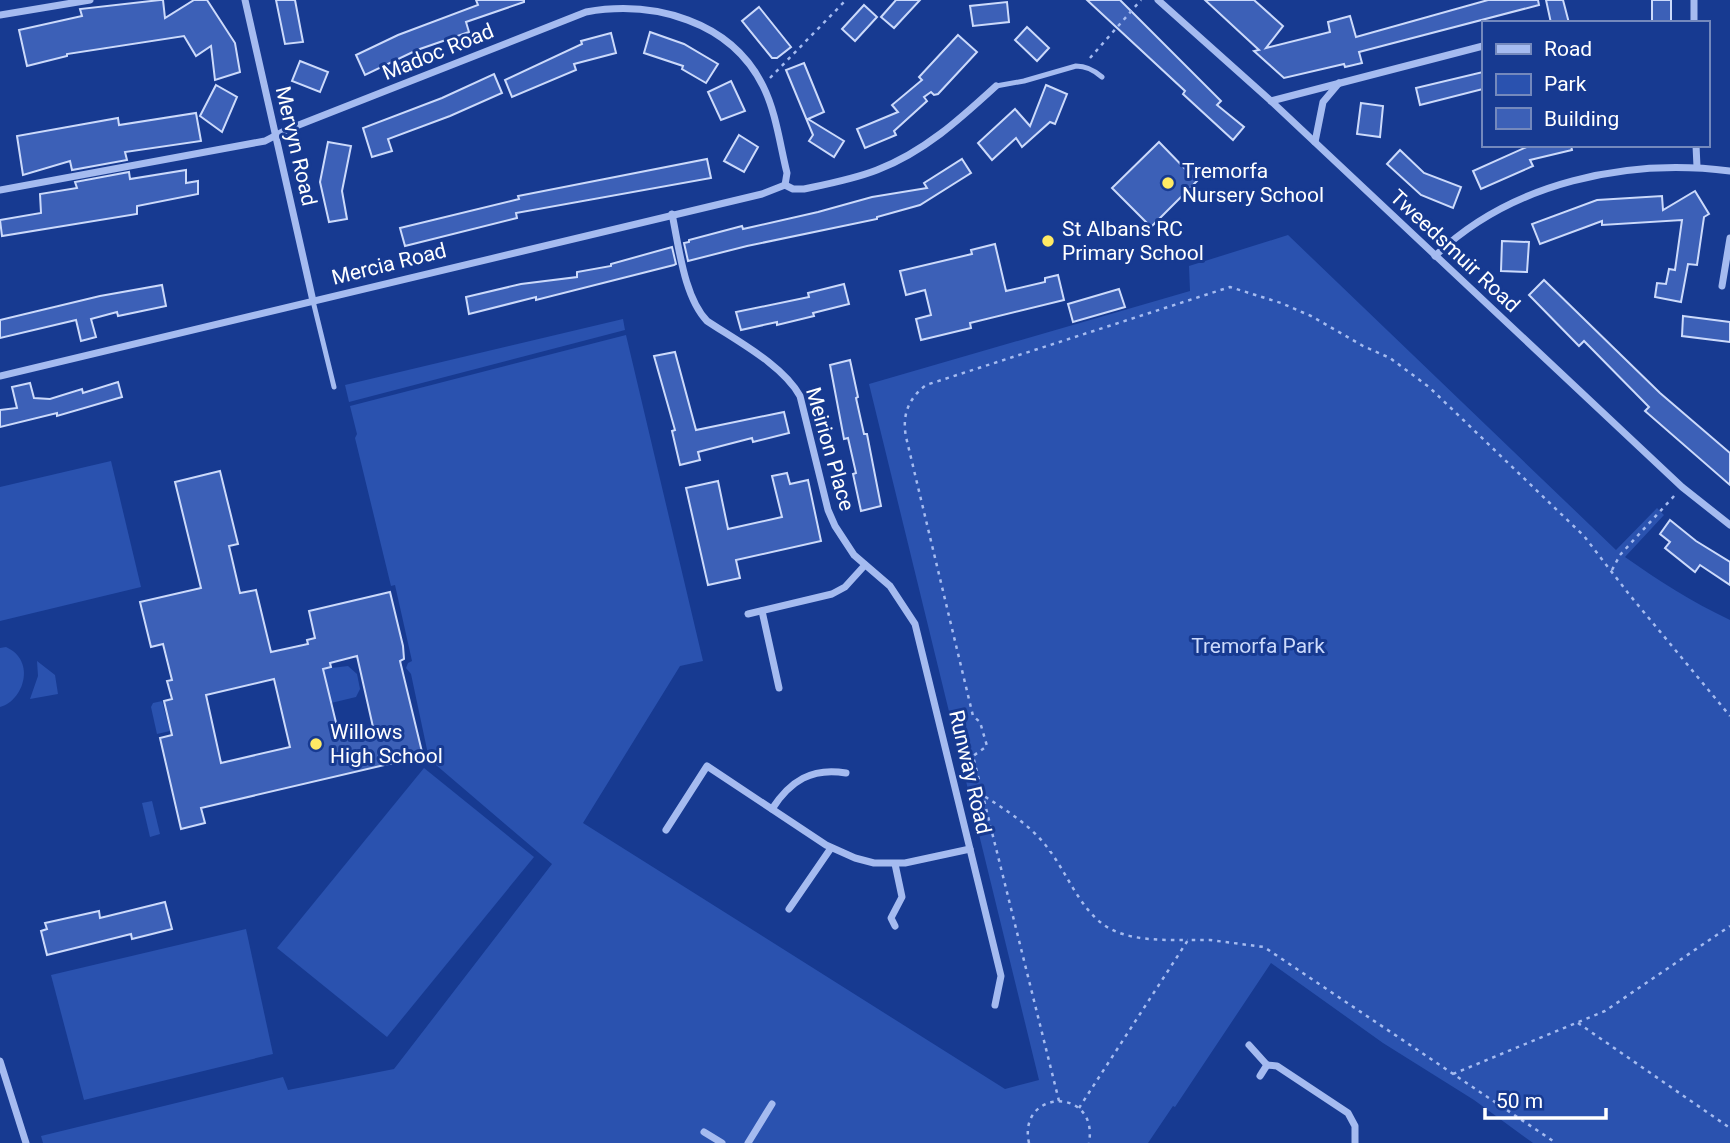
<svg xmlns="http://www.w3.org/2000/svg" width="1730" height="1143" viewBox="0 0 1730 1143" font-family="Roboto,sans-serif">
	<style>
		.green { fill: #2a52af }
		.building { fill: #3c60b7; stroke: #ccdafb; stroke-width: 2; fill-rule: evenodd }
		.lines { fill: none; stroke-linecap: round; stroke-linejoin: round }
		.path { stroke: #a5bbf0; stroke-width: 2.5; stroke-dasharray: 3.5 5; stroke-linecap: butt }
		.lane { stroke: #a5bbf0; stroke-width: 5 }
		.street { stroke: #a5bbf0; stroke-width: 7 }
		.poi-dot { fill: #ffea64; stroke: #173a91; stroke-width: 2.5 }
		.labels { text-anchor: middle; stroke-width: 6; stroke-linejoin: round; paint-order: stroke }
		.street-label { font-size: 21px; fill: #fff; stroke: #173a91 }
		.poi-label { font-size: 21px; fill: #fff; stroke: #173a91; text-anchor: start }
		.park-label { font-size: 21px; fill: #ccdafb; stroke: #173a91 }
	</style>
	<rect width="100%" height="100%" fill="#173a91"/>
	<g class="green">
		<path d="M1288,235L1616,550L1657,508L1664,515L1625,557C1659,581 1692,602 1730,620V1143H1533L1474,1100L1383,1043L1271,963L1175,1107L1173,1106L1148,1143H43L41,1136L283,1077L288,1090L394,1069L552,864L429,759L411,674L406,668L408,663L412,661L395,585L391,586L355,438L357,434L350,406L626,335L703,661L680,666L583,823L1005,1089L1039,1080L869,384L1190,291L1189,266Z"/>
		<path d="M623,319L625,330L349,402L345,385Z"/>
		<path d="M111,461L141,587L0,621V487Z"/>
		<path d="M6,647C37,661 23,701 0,707V648Z"/>
		<path d="M37,661L55,675L58,694L30,699L38,676Z"/>
		<path d="M348,666L357,674L360,689L356,697L331,703L323,669Z"/>
		<path d="M162,701L170,731L157,734L151,707L153,703Z"/>
		<path d="M424,768L534,857L387,1037L277,948Z"/>
		<path d="M152,801L160,834L150,837L142,803Z"/>
		<path d="M246,929L273,1054L84,1100L51,975Z"/>
	</g>
	<g class="building">
		<path d="M160,0H163L165,18L194,0H207L235,43L240,72L215,80L211,46L196,56L184,36L67,54V56L27,66L19,30L82,16L80,9Z"/>
		<path d="M276,0H295L303,42L285,44Z"/>
		<path d="M476,0H524V2L466,22L469,32L417,50L365,75L356,55L398,35L478,5Z"/>
		<path d="M896,0H920L894,28L881,17Z"/>
		<path d="M1087,0H1120L1221,101L1217,105L1244,127L1233,140L1183,94L1185,91Z"/>
		<path d="M1205,0H1254L1283,26L1266,48L1330,32L1328,22L1350,16L1356,37L1488,0H1538L1539,5L1359,52L1362,63L1345,67L1344,64L1284,78L1254,51L1259,50Z"/>
		<path d="M1546,0H1563L1569,23H1551Z"/>
		<rect x="1652" y="0" width="19" height="23"/>
		<path d="M1007,2L1009,22L973,26L970,6Z"/>
		<path d="M864,5L877,17L855,41L842,29Z"/>
		<path d="M759,7L791,47L777,58H772L742,21Z"/>
		<path d="M1027,27L1049,48L1037,61L1015,40Z"/>
		<path d="M650,32L684,44L718,64L706,83L682,69L683,66L644,53Z"/>
		<path d="M611,33L616,53L574,64L576,70L512,97L505,80L582,44L581,41Z"/>
		<path d="M958,35L977,52L938,94L934,95L931,92L924,97L927,101L894,131L896,135L865,148L857,129L898,112L892,105L922,80L919,77Z"/>
		<path d="M300,61L328,72L320,92L292,81Z"/>
		<path d="M804,63L824,112L808,119L844,141L834,157L809,141L813,135L786,70Z"/>
		<path d="M1483,72V89L1420,105L1416,88Z"/>
		<path d="M494,74L502,93L450,116L388,139L392,151L372,157L363,128L442,98Z"/>
		<path d="M731,81L745,111L721,120L708,92Z"/>
		<path d="M216,85L237,97L222,132L200,116Z"/>
		<path d="M1046,85L1067,94L1055,124L1050,122L1022,147L1016,138L992,160L978,143L1015,109L1030,126Z"/>
		<path d="M1361,103L1383,106L1380,137L1357,134Z"/>
		<path d="M196,113L201,141L125,152L127,160L72,170L70,161L23,175L17,136L118,118L119,125Z"/>
		<path d="M739,135L758,147L744,172L724,161Z"/>
		<path d="M328,142L351,146L342,191L347,219L329,222L320,182Z"/>
		<path d="M1159,142L1197,181L1151,227L1112,188Z"/>
		<path d="M1531,145H1571L1572,150L1530,160L1533,166L1481,189L1473,171Z"/>
		<path d="M1400,150L1424,173L1461,187L1453,208L1421,195L1387,164Z"/>
		<path d="M707,159L711,178L516,213L517,218L405,246L400,228L519,199L518,196Z"/>
		<path d="M962,159L971,173L920,205L877,217V219L747,246L688,261L684,243L689,242V240L742,226L743,229L818,212L872,197L927,188L924,183Z"/>
		<path d="M186,170V183L198,181V194L137,206V214L2,236L0,220L41,213L40,194L77,188L75,182L129,172L130,179Z"/>
		<path d="M1695,191L1709,214L1704,217L1697,265L1688,264L1681,302L1655,297L1657,283L1666,284L1669,269L1675,270L1682,220L1602,225V221L1540,244L1532,224L1597,200L1662,196L1663,210Z"/>
		<path d="M1502,241L1529,242L1527,272L1501,271Z"/>
		<path d="M995,244L1006,291L1045,282V278L1058,275L1064,300L970,323L971,328L921,340L916,319L931,315L925,290L906,295L900,271L972,254L971,250Z"/>
		<path d="M672,247L676,264L674,265L536,300V297L469,314L466,297L521,284L577,277V272L611,266V264Z"/>
		<path d="M1544,280L1660,393L1730,453V485L1645,411L1649,407L1584,341L1579,346L1529,295Z"/>
		<path d="M844,284L849,304L813,313L814,316L777,325V322L741,330L736,312L809,297L808,293Z"/>
		<path d="M162,285L166,306L118,316L117,312L91,319L96,337L81,341L76,320L0,338V320L100,296Z"/>
		<path d="M1119,289L1125,307L1073,322L1068,304Z"/>
		<path d="M1683,316L1730,322V342L1682,336Z"/>
		<path d="M675,352L696,430L784,412L789,433L753,442L752,438L698,452L700,460L680,465L672,431L675,430L654,356Z"/>
		<path d="M850,360L858,397L856,398L864,434H867L881,506L861,511L853,474L856,473L848,438L844,439L830,365Z"/>
		<path d="M118,382L122,397L57,416V413L0,427V410L17,408L12,387L30,383L34,398L50,399L82,389L83,393Z"/>
		<path d="M220,471L238,544L229,546L240,593L256,590L271,652L308,644L307,640L315,638L309,611L390,592L403,646L404,659L400,661L423,756L201,808L205,823L181,829L160,738L172,735L164,701L172,699L167,681L172,680L163,644L151,647L140,602L201,588L175,482ZM357,656L373,727L339,735L323,669L331,667L330,663ZM274,679L290,747L221,763L206,695Z"/>
		<path d="M787,473L790,484L808,480L821,541L736,560L740,578L708,585L686,488L718,481L728,529L782,517L772,476Z"/>
		<path d="M1670,520L1696,541L1730,562V585L1700,565L1695,572L1665,548L1670,542L1660,534Z"/>
		<path d="M165,902L172,929L132,939L131,934L47,955L41,931L47,929L45,923L99,911L100,918Z"/>
	</g>
	<g class="lines">
		<g class="path">
			<path d="M1090,58L1141,0"/>
			<path d="M770,78L846,0"/>
			<path d="M1612,570L1620,555L1675,495"/>
			<path d="M969,800L984,796C1009,812 1033,827 1050,851C1067,874 1080,908 1104,925C1127,941 1161,940 1188,940"/>
			<path d="M1578,1023L1730,1128"/>
			<path d="M1453,1074L1605,1011L1730,926"/>
			<path d="M1059,1101L973,756L987,746L980,722L973,716L906,437C902,415 908,399 926,385L1230,287L1281,303L1311,316L1363,346L1390,358L1429,387L1584,536L1628,593L1730,716"/>
			<path d="M1079,1108L1188,940H1210L1264,947L1556,1143"/>
			<path d="M1029,1143C1017,1089 1099,1086 1089,1143"/>
		</g>
		<g class="lane">
			<path d="M996,86L1024,81L1076,66C1086,66 1094,70 1102,77"/>
			<path d="M313,301L334,387"/>
		</g>
		<g class="street">
			<path d="M245,0L313,301"/>
			<path d="M1158,0L1271,101L1682,487L1730,525"/>
			<path d="M1694,0V23"/>
			<path d="M0,15L90,0"/>
			<path d="M1271,101L1483,46"/>
			<path d="M1315,142L1323,102L1339,83"/>
			<path d="M1696,145L1697,167"/>
			<path d="M785,185L793,189H804C828,184 854,179 877,170C924,152 960,119 996,86"/>
			<path d="M0,190L265,141L286,130L586,12C654,0 731,21 763,86C776,112 780,145 787,173L785,185"/>
			<path d="M672,214C679,247 684,297 707,321C737,341 783,365 800,396L828,510L835,526L854,555L890,586L915,624L1001,976L995,1005"/>
			<path d="M1435,256C1512,182 1627,158 1730,171"/>
			<path d="M1722,286L1730,238"/>
			<path d="M0,376L762,194L785,185"/>
			<path d="M762,611L779,688"/>
			<path d="M748,614L832,594L845,587L865,565"/>
			<path d="M772,809C790,781 812,767 846,773"/>
			<path d="M666,830L707,766L826,845L855,858L874,863H905L970,849"/>
			<path d="M895,864L902,897L891,918L895,926"/>
			<path d="M789,909L831,848"/>
			<path d="M1249,1045L1267,1065"/>
			<path d="M0,1061L26,1143"/>
			<path d="M1267,1065L1277,1066L1348,1113L1355,1126V1143"/>
			<path d="M1260,1076L1267,1065"/>
			<path d="M704,1132L722,1143"/>
			<path d="M748,1143L772,1104"/>
		</g>
	</g>
	<g class="poi-dot">
		<circle cx="1168" cy="183" r="7"/>
		<circle cx="1048" cy="241" r="7"/>
		<circle cx="316" cy="744" r="7"/>
	</g>
	<g class="labels">
		<g class="street-label">
			<text transform="translate(438 52) rotate(-22)" y="7">Madoc Road</text>
			<text transform="translate(296 146) rotate(77)" y="7">Mervyn Road</text>
			<text transform="translate(1455 251) rotate(43)" y="7">Tweedsmuir Road</text>
			<text transform="translate(389 264) rotate(-14)" y="7">Mercia Road</text>
			<text transform="translate(830 449) rotate(74)" y="7">Meirion Place</text>
			<text transform="translate(970 772) rotate(77)" y="7">Runway Road</text>
		</g>
		<g class="poi-label">
			<text x="1182" y="178">Tremorfa<tspan x="1182" dy="24">Nursery School</tspan></text>
			<text x="1062" y="236">St Albans RC<tspan x="1062" dy="24">Primary School</tspan></text>
			<text x="330" y="739">Willows<tspan x="330" dy="24">High School</tspan></text>
		</g>
		<g class="park-label">
			<text x="1258" y="653">Tremorfa Park</text>
		</g>
	</g>
	<rect x="1482" y="21" width="228" height="126" fill="#173a91" stroke="#7489bd" stroke-width="2"/>
	<rect x="1496" y="44" width="35" height="10" fill="#a5bbf0" stroke="#7489bd" stroke-width="2"/>
	<text x="1544" y="56" font-size="21" fill="#ffffff">Road</text>
	<rect x="1496" y="74" width="35" height="21" fill="#2a52af" stroke="#7489bd" stroke-width="2"/>
	<text x="1544" y="91" font-size="21" fill="#ffffff">Park</text>
	<rect x="1496" y="108" width="35" height="21" fill="#3c60b7" stroke="#7489bd" stroke-width="2"/>
	<text x="1544" y="126" font-size="21" fill="#ffffff">Building</text>
	<path d="M1485 1108v10h121v-10" fill="none" stroke="#ffffff" stroke-width="3.5"/>
	<text x="1496" y="1108" font-size="21" fill="#ffffff" stroke="#173a91" stroke-width="5" paint-order="stroke">50 m</text>
</svg>
